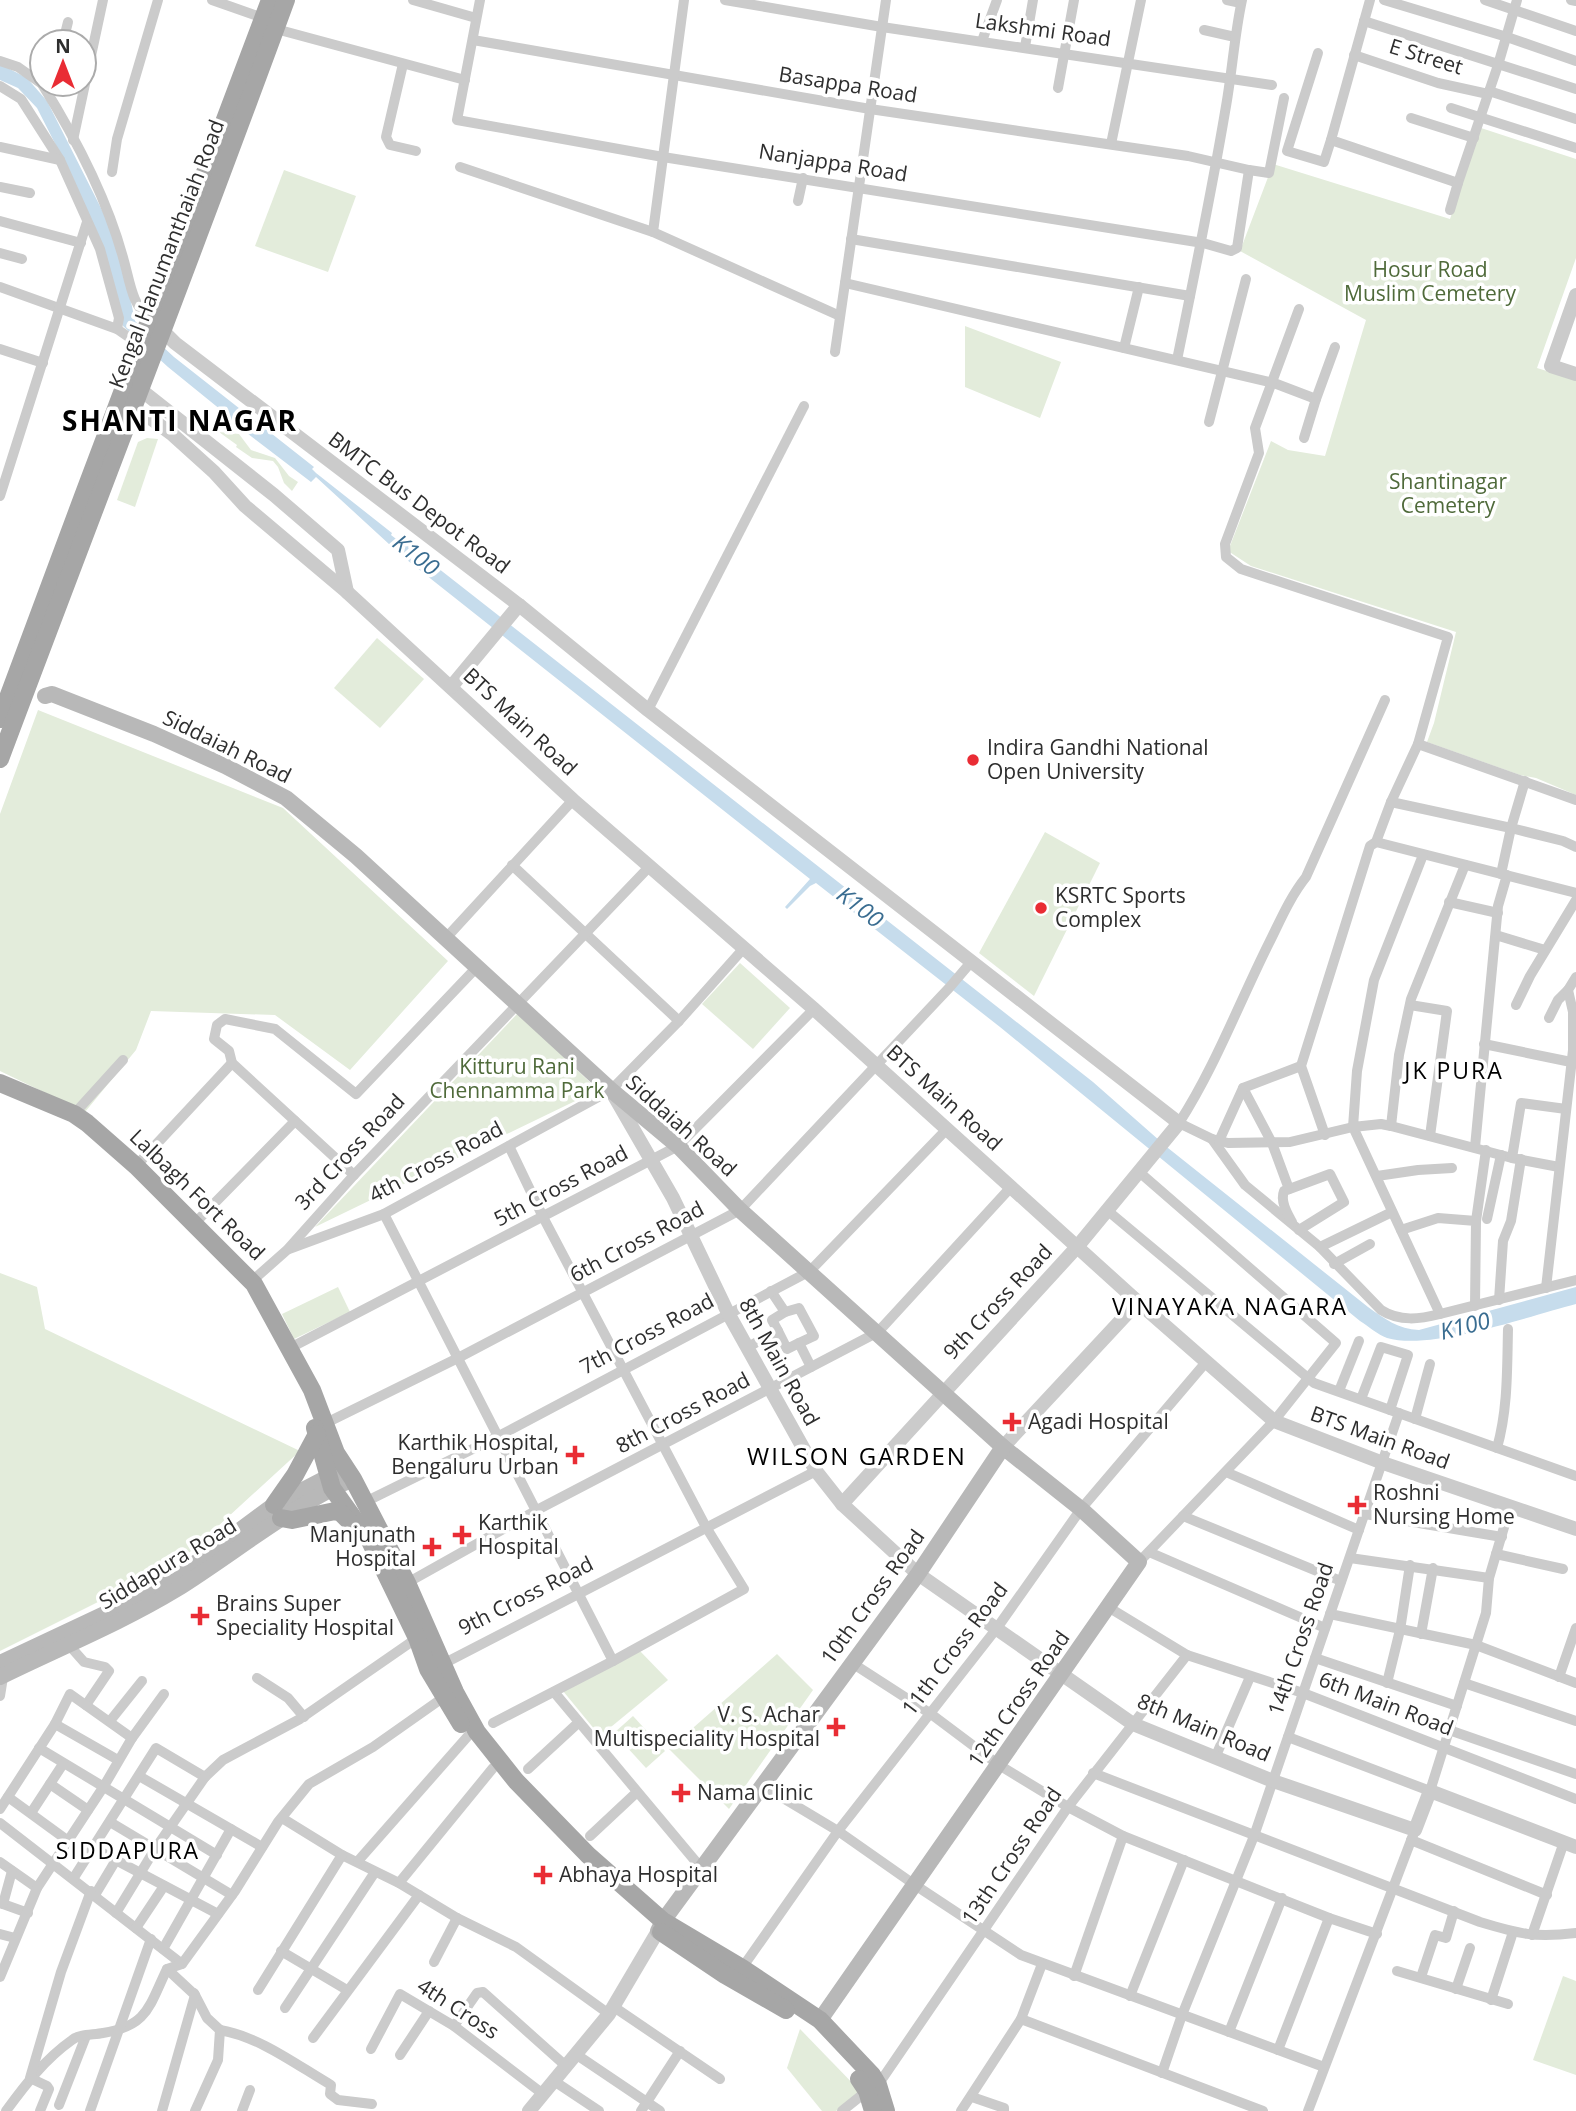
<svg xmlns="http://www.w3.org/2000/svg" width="1576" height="2111" viewBox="0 0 1576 2111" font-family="'Open Sans',sans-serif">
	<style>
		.green { fill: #e3ecdb }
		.water { fill: #c6dcec }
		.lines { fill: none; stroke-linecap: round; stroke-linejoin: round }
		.minor { stroke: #cbcbcb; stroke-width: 10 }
		.tertiary { stroke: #cbcbcb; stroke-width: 14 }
		.secondary { stroke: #b8b8b8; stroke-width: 16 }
		.primary { stroke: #a6a6a6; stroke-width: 18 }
		.poi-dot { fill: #e92c34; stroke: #fff; stroke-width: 2.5 }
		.labels { text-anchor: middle; stroke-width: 7; stroke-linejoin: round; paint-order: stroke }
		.street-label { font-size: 21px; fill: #2e2e2e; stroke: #fff }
		.park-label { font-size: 21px; fill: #4f6a3a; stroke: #fff }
		.poi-label { font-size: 21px; fill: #2e2e2e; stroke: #fff; text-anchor: start }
		.water-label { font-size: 23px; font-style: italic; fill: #3a6d91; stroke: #fff }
		.neighbourhood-label { font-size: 23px; letter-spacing: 2px; fill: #000; stroke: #fff }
		.quarter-label { font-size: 24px; letter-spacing: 2px; fill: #000; stroke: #fff }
		.district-label { font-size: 28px; font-weight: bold; letter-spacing: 2px; fill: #000; stroke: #fff }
	</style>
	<rect width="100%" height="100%" fill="#fff"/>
	<g class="green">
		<path d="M1481,128L1576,159V258L1537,368L1576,380V795L1536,778L1520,775L1427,742L1434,723L1456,632L1251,566L1228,551L1271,441L1288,450L1325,456L1366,320L1240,251L1273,164L1450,219Z"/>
		<path d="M284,170L356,196L328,272L255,246Z"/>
		<path d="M965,326L1061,362L1040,418L965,387Z"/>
		<path d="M219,432L239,434L251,450L275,458L289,476L298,482L292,491L284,483L278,467L273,461L252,458L236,447L237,445Z"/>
		<path d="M147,438L158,439L135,507L117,500L138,442Z"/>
		<path d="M377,638L424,679L380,728L334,688Z"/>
		<path d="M38,710L283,808L448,961L350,1070L275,1015L151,1011L136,1050L85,1112L0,1071V814Z"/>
		<path d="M1045,832L1100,863L1034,996L979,953Z"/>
		<path d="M740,963L790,1008L753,1049L702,1004Z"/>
		<path d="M518,1013L598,1090L315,1227Z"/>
		<path d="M0,1273L37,1287L45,1329L300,1451L180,1561L0,1651Z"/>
		<path d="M338,1287L350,1312L294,1339L282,1314Z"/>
		<path d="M638,1649L668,1680L600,1736L563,1691Z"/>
		<path d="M777,1654L813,1690L729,1809L669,1749Z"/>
		<path d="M633,1716L665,1751L646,1768L614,1733Z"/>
		<path d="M1563,1976L1576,1981V2075L1533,2060Z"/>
		<path d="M800,2029L861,2092L836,2111H822L787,2068Z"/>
	</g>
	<path class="water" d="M0,64L27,78L47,101L108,222L129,292L135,321L174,357L314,467L312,469L316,473L392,533L391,535L404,545L406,543L1093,1082L1168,1148L1368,1307C1385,1319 1398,1329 1419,1330L1576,1287V1304C1529,1316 1432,1351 1387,1338C1378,1335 1368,1326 1360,1321L1000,1027L816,883L810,886L787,909L785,907L810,879L402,556L316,477L311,482L222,414L221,410L168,367L123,326L116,295L67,167L37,108L18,88L0,80Z"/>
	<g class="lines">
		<g class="minor">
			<path d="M212,0L263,18"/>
			<path d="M413,0L476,18"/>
			<path d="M480,0L457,120L663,157L1203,243L1231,251L1237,248L1249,170L1269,173L1284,98"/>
			<path d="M725,0L882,27L1272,85"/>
			<path d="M1227,0L1241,3"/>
			<path d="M1370,0L1331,140L1458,183L1498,65L1517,0"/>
			<path d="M1384,0L1507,37L1576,61"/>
			<path d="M1485,0L1576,31"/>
			<path d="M1571,0L1576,1"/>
			<path d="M1364,21L1576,89"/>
			<path d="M276,29L465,80"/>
			<path d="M1204,30L1235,37"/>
			<path d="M473,40L870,109L1188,156L1249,170"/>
			<path d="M982,41L997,0"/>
			<path d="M63,42L68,22"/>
			<path d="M1025,47L1033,0"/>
			<path d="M1318,53L1287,151L1324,162L1331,140"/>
			<path d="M1354,55L1438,83L1488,94"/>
			<path d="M0,61L18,67L42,84"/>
			<path d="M403,64L386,137L390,145L416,151"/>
			<path d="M42,84C75,137 108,201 124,261C130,282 132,305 149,318"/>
			<path d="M0,86L21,99L60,160L100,249L119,318L117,329"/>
			<path d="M1058,88L1074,0"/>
			<path d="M1489,91L1576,119"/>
			<path d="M1451,108L1576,148"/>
			<path d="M1411,118L1474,138"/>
			<path d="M73,140L103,0"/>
			<path d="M1111,144L1141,0"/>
			<path d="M0,147L60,160"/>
			<path d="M460,167L653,232L840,316"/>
			<path d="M112,172L117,139L158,0"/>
			<path d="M0,187L30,193"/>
			<path d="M798,201L803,178"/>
			<path d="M1450,210L1458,183"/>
			<path d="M0,221L81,243"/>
			<path d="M653,232L684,0"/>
			<path d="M851,239L1190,296"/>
			<path d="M0,253L22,259"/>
			<path d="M845,283L1274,383L1316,399L1335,347"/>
			<path d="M0,287L117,329L140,345"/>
			<path d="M1299,309L1255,428L1259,453L1225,544L1226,557L1241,569L1448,637L1418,744L1391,802L1376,842L1370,846L1301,1066L1325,1135"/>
			<path d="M1124,348L1139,287"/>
			<path d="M0,349L43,363"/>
			<path d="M835,352L886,0"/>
			<path d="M1177,360C1194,277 1211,195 1225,112C1232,75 1234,37 1242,0"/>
			<path d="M1209,422L1246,279"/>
			<path d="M1304,438L1316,399"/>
			<path d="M0,496L87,222"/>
			<path d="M1385,700L1306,877C1290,897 1280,921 1269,943C1239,1003 1215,1067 1179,1123L1212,1139L1228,1143L1290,1142L1353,1127L1440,1314L1576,1280"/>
			<path d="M648,710L804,406"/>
			<path d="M1418,744L1576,800"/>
			<path d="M1391,802L1511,828L1563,841L1576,847"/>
			<path d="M1376,842L1576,893"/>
			<path d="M1423,855L1374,980L1357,1071L1353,1127L1381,1124L1391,1126L1512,1158"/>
			<path d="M512,865L679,1021"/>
			<path d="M1501,874L1511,828L1525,781"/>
			<path d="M1449,902L1498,913"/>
			<path d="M446,938L573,800"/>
			<path d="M1495,938L1499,936L1545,950"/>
			<path d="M1410,1005L1447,1011L1430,1136"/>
			<path d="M1516,1005L1530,976L1576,900"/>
			<path d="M1549,1018L1558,1000L1568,990"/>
			<path d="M1484,1044L1571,1062"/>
			<path d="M1243,1088L1272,1143L1289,1189"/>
			<path d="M74,1114L123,1060"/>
			<path d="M1391,1126L1399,1055L1411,999L1465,865"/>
			<path d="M1212,1139L1245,1185L1320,1247L1381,1310C1400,1322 1420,1319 1440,1314"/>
			<path d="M1219,1141L1243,1088L1301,1066"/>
			<path d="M1475,1147L1498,906L1507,875"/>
			<path d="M136,1166L232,1063"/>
			<path d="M1559,1167L1512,1158L1521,1103L1566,1109"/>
			<path d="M1138,1171L1336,1343L1274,1421L1139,1562"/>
			<path d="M354,1175L232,1063L229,1051L214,1039L217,1025L225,1019L275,1029L356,1094L477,967"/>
			<path d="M1377,1176L1418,1170L1452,1168"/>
			<path d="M1108,1211L1314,1383L1576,1476"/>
			<path d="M384,1214L613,1661"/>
			<path d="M1487,1219L1501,1155"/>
			<path d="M1476,1221L1486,1150"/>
			<path d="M1292,1222C1287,1213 1280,1201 1284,1191L1330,1174L1344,1202L1299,1230"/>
			<path d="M194,1224L295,1121"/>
			<path d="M1401,1230L1438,1218L1476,1221L1475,1306"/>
			<path d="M1320,1247L1392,1212"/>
			<path d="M289,1249L384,1214L611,1090L679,1021L744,948"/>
			<path d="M1334,1264L1370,1244"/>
			<path d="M252,1281L287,1250L354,1175L650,866"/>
			<path d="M1546,1288L1573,1050V1012L1568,990L1576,977"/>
			<path d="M1499,1300L1503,1241L1511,1221L1521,1159"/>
			<path d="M785,1312L799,1308L814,1336L799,1343"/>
			<path d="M778,1331L787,1349L799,1343L811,1367"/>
			<path d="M290,1348L678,1146L814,1009"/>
			<path d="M746,1348L778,1331L772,1320L785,1312L771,1291"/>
			<path d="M1339,1391L1359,1341"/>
			<path d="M1361,1399L1381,1347L1408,1355L1390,1410"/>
			<path d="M1415,1419L1430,1364"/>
			<path d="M324,1424L458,1358L740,1210L949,988L972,961"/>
			<path d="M1497,1448C1508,1409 1507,1369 1508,1329"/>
			<path d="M1226,1472L1359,1530"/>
			<path d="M365,1502L497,1437L810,1271L947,1129"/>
			<path d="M1365,1514L1502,1537"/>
			<path d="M1183,1516L1341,1581"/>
			<path d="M1149,1552L1325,1628"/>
			<path d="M1496,1554L1563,1569"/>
			<path d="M1350,1558L1489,1578"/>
			<path d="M407,1583L537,1510L878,1332L1012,1186"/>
			<path d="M1108,1607L1187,1655L1303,1693L1576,1799"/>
			<path d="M1330,1614L1476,1645L1576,1683"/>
			<path d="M1421,1634L1433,1568"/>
			<path d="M69,1645L84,1662L105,1667L109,1671L86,1705"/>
			<path d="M1315,1658L1457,1706"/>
			<path d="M852,1663L931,1714L999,1765L1068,1807L1123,1836L1329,1918L1377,1934"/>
			<path d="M443,1664L816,1471"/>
			<path d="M1559,1677L1576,1628"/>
			<path d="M257,1678L288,1698L304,1717"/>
			<path d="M1387,1683L1400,1630L1410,1565"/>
			<path d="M1464,1683L1576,1721"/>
			<path d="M554,1692L702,1869"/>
			<path d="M0,1696L4,1671"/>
			<path d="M110,1721L142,1681"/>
			<path d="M493,1723L613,1661L744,1589L706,1527L543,1217L509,1146"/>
			<path d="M55,1724L118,1760"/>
			<path d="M1449,1730L1576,1774"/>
			<path d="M1288,1737L1430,1791L1486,1613L1489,1578L1510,1507"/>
			<path d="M39,1748L217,1855"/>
			<path d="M1215,1758L1250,1677"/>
			<path d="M528,1769L578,1723"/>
			<path d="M1093,1773L1480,1922C1520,1934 1534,1938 1576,1933"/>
			<path d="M139,1776L262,1847"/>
			<path d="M50,1784L88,1810"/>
			<path d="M763,1786L838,1831L915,1885L1021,1955L1324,2067"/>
			<path d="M8,1797L67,1840"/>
			<path d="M0,1809L55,1724L70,1694L132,1738"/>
			<path d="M31,1813L63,1764"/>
			<path d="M282,1818L342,1855L399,1883L457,1918L516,1947L609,2014"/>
			<path d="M110,1822L232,1895"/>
			<path d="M0,1823L182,1964"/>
			<path d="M590,1836L636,1793"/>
			<path d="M1411,1840L1547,1895"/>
			<path d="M93,1848L218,1914"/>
			<path d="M358,1861L468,1736"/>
			<path d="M0,1862L37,1888"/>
			<path d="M73,1879L156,1748L205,1777L223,1760L300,1719L417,1638"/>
			<path d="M399,1883L493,1768"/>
			<path d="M95,1895L116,1860"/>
			<path d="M0,1903L28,1913"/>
			<path d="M3,1904L12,1871"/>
			<path d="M116,1913L155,1849L205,1777"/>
			<path d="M136,1928L164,1886"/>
			<path d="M0,1934L15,1938"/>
			<path d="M1532,1935L1564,1842"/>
			<path d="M163,1949L231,1829"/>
			<path d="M281,1951L347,1990"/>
			<path d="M434,1962L457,1918"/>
			<path d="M742,1968L838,1831L997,1628L1081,1509L1207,1361"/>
			<path d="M1397,1971L1508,2004"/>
			<path d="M1074,1976L1123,1836"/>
			<path d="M0,1977L37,1888L104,1786L132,1738L164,1694"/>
			<path d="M1421,1977L1435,1935L1446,1938L1454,1911"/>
			<path d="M1456,1989L1470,1948"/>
			<path d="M258,1990L342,1855"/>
			<path d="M194,1993L207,2018L220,2030L218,2060L195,2111"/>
			<path d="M1130,1996L1184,1860"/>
			<path d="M1491,2000L1513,1932"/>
			<path d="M614,2007L720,2079"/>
			<path d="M285,2008L375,1872"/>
			<path d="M1021,2019L1263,2111"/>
			<path d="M454,2026L477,1993L483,1992L567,2067"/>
			<path d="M220,2030C260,2037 295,2064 331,2085L330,2094L338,2100L372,2104"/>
			<path d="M1229,2032L1282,1898"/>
			<path d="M313,2038L419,1895"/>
			<path d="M371,2049L400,1994L454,2026L543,2094"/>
			<path d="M1278,2050L1329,1918"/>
			<path d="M400,2055L429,2011"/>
			<path d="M577,2055L660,2111"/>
			<path d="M1162,2073L1182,2015L1254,1836L1399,1413"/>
			<path d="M554,2081L599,2111"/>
			<path d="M878,2085L1068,1807L1187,1655"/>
			<path d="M972,2097L1004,2108V2111"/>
			<path d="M59,2105L86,2036"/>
			<path d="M6,2111C25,2085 45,2059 72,2040C79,2034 93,2035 103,2033C148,2026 149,2006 167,1969L182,1964L235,1891L278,1822L309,1784L373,1747L444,1697"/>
			<path d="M40,2111L49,2089L47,2086L30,2078L61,1972L91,1891"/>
			<path d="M90,2111L151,1939"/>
			<path d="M162,2111L195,1995L167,1969"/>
			<path d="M242,2111L250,2090"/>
			<path d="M641,2111L680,2051"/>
			<path d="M842,2111L867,2091"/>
			<path d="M961,2111L1021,2019L1042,1964"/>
			<path d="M1308,2111L1415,1830"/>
		</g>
		<g class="tertiary">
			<path d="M1576,295L1551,366L1576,374"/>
			<path d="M164,332L175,343L519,605L648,710L1179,1123L1077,1247L842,1504"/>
			<path d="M132,387L141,390L274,495L338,550L347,592"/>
			<path d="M123,406L146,415L173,435L214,472L245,506L347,592L573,800L814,1009L1138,1302L1274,1421L1383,1463L1576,1529"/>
			<path d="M451,687L519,605"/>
			<path d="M613,1094L673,1198L728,1313L816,1471L842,1504L918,1574L1133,1724L1273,1781L1415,1830L1430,1791L1576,1847"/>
			<path d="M1003,1447L1138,1302"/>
			<path d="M529,2111L609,2014L658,1931"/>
		</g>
		<g class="secondary">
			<path d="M45,696L52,694L154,734L225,766L286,798L356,856L611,1090L678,1146L740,1210L1003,1447L1081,1509L1139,1562L820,2020"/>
			<path d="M0,1663L130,1602L186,1570L274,1505L345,1468"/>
			<path d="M0,1677C59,1648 121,1623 177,1589C236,1552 289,1507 353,1479"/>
			<path d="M658,1931L663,1921L918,1574L1003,1447"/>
		</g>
		<g class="primary">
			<path d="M0,719C89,479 179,240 270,0"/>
			<path d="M0,759C95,506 193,254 286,0"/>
			<path d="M0,1083L74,1114L87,1123L136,1166L254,1284L312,1390L336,1453L353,1479L407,1583L455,1692L477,1732L516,1781L588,1855L663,1921L742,1968L820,2020L872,2075L878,2085L886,2111"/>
			<path d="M315,1428L332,1488L370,1541L417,1638L428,1669L461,1724"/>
			<path d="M274,1505L295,1475L317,1434"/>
			<path d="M281,1518L292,1520L335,1511L341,1513L350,1522"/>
			<path d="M661,1932L725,1975L786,2010"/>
			<path d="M859,2079L867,2091L873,2111"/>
		</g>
	</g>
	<g class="poi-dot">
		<circle cx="973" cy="760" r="7"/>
		<circle cx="1041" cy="908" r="7"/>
		<path d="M1008.5 1411.5h7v7h7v7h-7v7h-7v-7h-7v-7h7z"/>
		<path d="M571.5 1444.5h7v7h7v7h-7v7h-7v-7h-7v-7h7z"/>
		<path d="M1353.5 1494.5h7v7h7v7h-7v7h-7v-7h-7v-7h7z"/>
		<path d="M458.5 1524.5h7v7h7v7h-7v7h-7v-7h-7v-7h7z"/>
		<path d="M428.5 1536.5h7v7h7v7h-7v7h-7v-7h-7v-7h7z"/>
		<path d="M196.5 1605.5h7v7h7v7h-7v7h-7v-7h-7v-7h7z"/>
		<path d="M832.5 1716.5h7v7h7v7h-7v7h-7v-7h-7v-7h7z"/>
		<path d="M677.5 1782.5h7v7h7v7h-7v7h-7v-7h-7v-7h7z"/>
		<path d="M539.5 1864.5h7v7h7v7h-7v7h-7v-7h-7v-7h7z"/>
	</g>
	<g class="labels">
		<g class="street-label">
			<text transform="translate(1043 30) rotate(8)" y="7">Lakshmi Road</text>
			<text transform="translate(1426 57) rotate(17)" y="7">E Street</text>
			<text transform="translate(848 85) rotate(9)" y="7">Basappa Road</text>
			<text transform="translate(833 163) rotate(9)" y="7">Nanjappa Road</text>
			<text transform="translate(167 254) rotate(-69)" y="7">Kengal Hanumanthaiah Road</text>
			<text transform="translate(419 503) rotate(37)" y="7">BMTC Bus Depot Road</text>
			<text transform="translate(520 722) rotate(43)" y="7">BTS Main Road</text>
			<text transform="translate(227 747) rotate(26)" y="7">Siddaiah Road</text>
			<text transform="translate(944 1098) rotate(42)" y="7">BTS Main Road</text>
			<text transform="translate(681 1126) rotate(42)" y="7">Siddaiah Road</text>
			<text transform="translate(350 1152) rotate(-47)" y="7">3rd Cross Road</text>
			<text transform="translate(436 1162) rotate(-28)" y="7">4th Cross Road</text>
			<text transform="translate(561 1186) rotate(-28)" y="7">5th Cross Road</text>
			<text transform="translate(197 1195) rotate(44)" y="7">Lalbagh Fort Road</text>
			<text transform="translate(637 1242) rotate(-28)" y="7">6th Cross Road</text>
			<text transform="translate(998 1302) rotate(-47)" y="7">9th Cross Road</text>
			<text transform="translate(647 1334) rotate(-28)" y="7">7th Cross Road</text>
			<text transform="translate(779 1362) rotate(61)" y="7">8th Main Road</text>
			<text transform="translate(683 1413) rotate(-28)" y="7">8th Cross Road</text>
			<text transform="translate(1380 1438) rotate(20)" y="7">BTS Main Road</text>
			<text transform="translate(168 1564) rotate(-31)" y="7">Siddapura Road</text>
			<text transform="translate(526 1596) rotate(-27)" y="7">9th Cross Road</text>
			<text transform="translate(873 1597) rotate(-54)" y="7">10th Cross Road</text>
			<text transform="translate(1301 1639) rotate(-71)" y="7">14th Cross Road</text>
			<text transform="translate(955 1649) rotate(-53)" y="7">11th Cross Road</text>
			<text transform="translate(1019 1699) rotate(-55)" y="7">12th Cross Road</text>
			<text transform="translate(1386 1704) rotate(21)" y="7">6th Main Road</text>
			<text transform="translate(1204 1728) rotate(23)" y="7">8th Main Road</text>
			<text transform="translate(1012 1856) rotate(-56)" y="7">13th Cross Road</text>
			<text transform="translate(458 2009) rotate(33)" y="7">4th Cross</text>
		</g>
		<g class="park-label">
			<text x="1430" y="277">Hosur Road<tspan x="1430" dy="24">Muslim Cemetery</tspan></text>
			<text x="1448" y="489">Shantinagar<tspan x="1448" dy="24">Cemetery</tspan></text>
			<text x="517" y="1074">Kitturu Rani<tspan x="517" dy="24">Chennamma Park</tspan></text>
		</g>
		<g class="poi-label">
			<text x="987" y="755">Indira Gandhi National<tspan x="987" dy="24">Open University</tspan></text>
			<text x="1055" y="903">KSRTC Sports<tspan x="1055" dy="24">Complex</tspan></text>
			<text x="1028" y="1429">Agadi Hospital</text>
			<text x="559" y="1450" text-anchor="end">Karthik Hospital,<tspan x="559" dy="24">Bengaluru Urban</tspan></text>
			<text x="1373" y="1500">Roshni<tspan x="1373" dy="24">Nursing Home</tspan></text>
			<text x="478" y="1530">Karthik<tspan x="478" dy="24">Hospital</tspan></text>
			<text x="416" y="1542" text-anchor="end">Manjunath<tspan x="416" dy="24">Hospital</tspan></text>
			<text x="216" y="1611">Brains Super<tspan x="216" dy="24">Speciality Hospital</tspan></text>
			<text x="820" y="1722" text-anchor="end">V. S. Achar<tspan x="820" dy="24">Multispeciality Hospital</tspan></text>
			<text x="697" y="1800">Nama Clinic</text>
			<text x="559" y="1882">Abhaya Hospital</text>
		</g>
		<g class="water-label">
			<text transform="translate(416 555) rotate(38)" y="8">K100</text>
			<text transform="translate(860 907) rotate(38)" y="8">K100</text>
			<text transform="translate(1465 1326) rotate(-14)" y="8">K100</text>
		</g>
		<g class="neighbourhood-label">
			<text x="1454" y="1079">JK PURA</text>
			<text x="1230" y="1315">VINAYAKA NAGARA</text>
			<text x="128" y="1859">SIDDAPURA</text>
		</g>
		<g class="quarter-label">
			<text x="857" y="1465">WILSON GARDEN</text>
		</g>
		<g class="district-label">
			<text x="180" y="431">SHANTI NAGAR</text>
		</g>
	</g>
	<g transform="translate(63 63)"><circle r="33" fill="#ffffff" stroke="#ababab" stroke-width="2"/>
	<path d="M0-5L12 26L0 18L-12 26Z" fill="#e92c34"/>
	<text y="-10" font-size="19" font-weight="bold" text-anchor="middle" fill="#2e2e2e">N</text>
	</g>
</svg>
